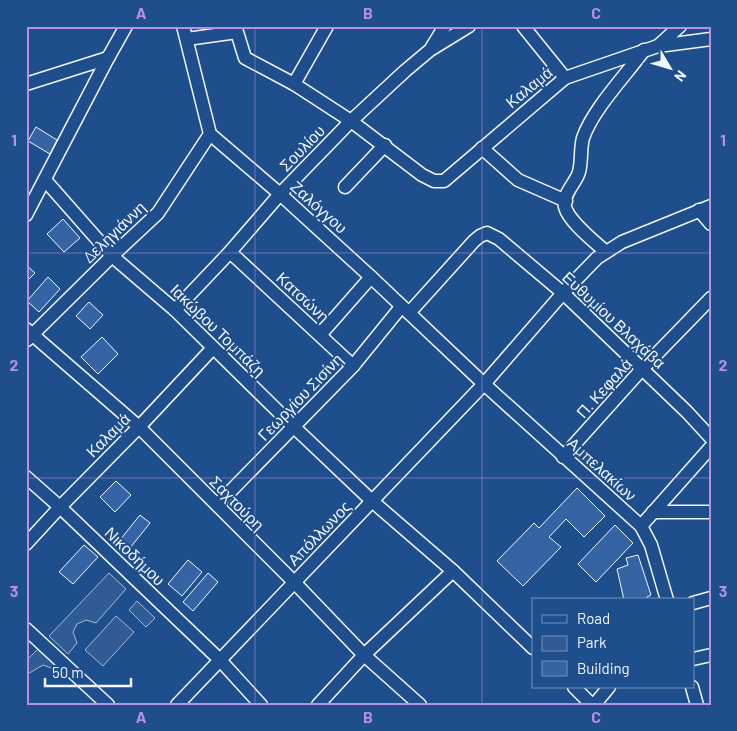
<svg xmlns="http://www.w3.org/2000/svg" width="737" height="731" viewBox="0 0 737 731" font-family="Barlow,sans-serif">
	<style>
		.green { fill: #305b95; stroke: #a8bbd7 }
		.building { fill: #3563a3; stroke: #f2f6ff }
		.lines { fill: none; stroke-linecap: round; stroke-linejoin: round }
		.minor-casing { stroke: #f2f6ff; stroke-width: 15 }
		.minor { stroke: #1f4e8c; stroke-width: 12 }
		.grid { fill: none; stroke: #b691df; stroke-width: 1; stroke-opacity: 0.55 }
		.labels { text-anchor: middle; stroke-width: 4; stroke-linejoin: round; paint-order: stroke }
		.street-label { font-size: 16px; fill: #f2f6ff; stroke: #1f4e8c }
		.neatline { fill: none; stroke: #b691df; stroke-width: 2 }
		.grid-label { font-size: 16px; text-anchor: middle; font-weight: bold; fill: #b691df }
	</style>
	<rect width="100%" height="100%" fill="#1f4e8c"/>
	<g class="green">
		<path d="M109,573L126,589L96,623L86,620L77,624L73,632L77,643L68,654L49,636Z"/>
		<path d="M137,601L155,618L146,627L129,610Z"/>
		<path d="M116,616L134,632L103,666L85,650Z"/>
		<path d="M42,645L59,660L51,668L43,665L26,675V661Z"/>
	</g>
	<g class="building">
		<path d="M36,127L57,140L50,154L28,141Z"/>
		<path d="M63,219L80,238L64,252L47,234Z"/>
		<path d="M26,265L35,273L26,282Z"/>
		<path d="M48,277L60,289L39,312L27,301Z"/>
		<path d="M89,302L103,315L90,329L76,316Z"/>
		<path d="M102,337L118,354L98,374L81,357Z"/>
		<path d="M116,481L131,495L115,512L100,497Z"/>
		<path d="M577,488L605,516L584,537L566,519L549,537L561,547L523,586L497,561L534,523L539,528Z"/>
		<path d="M140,515L150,523L130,548L120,540Z"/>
		<path d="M615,525L633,543L596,582L578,564Z"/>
		<path d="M84,545L98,557L73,584L59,572Z"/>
		<path d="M638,555L651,595L647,597L648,600H624L617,569L628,565L626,558Z"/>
		<path d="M188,560L202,572L182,596L168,584Z"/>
		<path d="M208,573L218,582L193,611L183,602Z"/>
	</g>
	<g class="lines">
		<defs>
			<g id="minor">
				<path d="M183,26L210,134L280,194L371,277L484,384L641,526L651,545L667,600"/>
				<path d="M523,26L565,78"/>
				<path d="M187,39L237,32L245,58L294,84L351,121L422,175L434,181H444L565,78L658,46L711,39"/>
				<path d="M658,46L680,26"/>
				<path d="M432,47L445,26"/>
				<path d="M26,84L108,58L126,26"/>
				<path d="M294,84L327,26"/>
				<path d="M482,148L518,180L566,201"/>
				<path d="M45,180L112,256L175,310L294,427L372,501L453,571L533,648"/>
				<path d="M345,187L385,145"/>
				<path d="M699,210L711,224"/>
				<path d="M26,215L109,56"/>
				<path d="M230,252L353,366"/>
				<path d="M606,252C595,242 569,222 565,207C562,194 576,183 579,172C582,161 580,149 583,138C593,109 626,75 644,50"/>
				<path d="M175,310L230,252L280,194L351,121L405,71L430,50L469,26"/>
				<path d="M409,313L474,241L480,236L487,233L499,239L563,293L687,412L711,438"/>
				<path d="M26,329L139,427L294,582L364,655L420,705"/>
				<path d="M320,335L371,277"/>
				<path d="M27,340L112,256L158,213L210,134"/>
				<path d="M563,457L642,369L711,298"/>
				<path d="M26,477L60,507L220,660L261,705"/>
				<path d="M217,505L353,366L401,307"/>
				<path d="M653,512H711"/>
				<path d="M641,526L711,447"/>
				<path d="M26,544L60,507L139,427L213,348"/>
				<path d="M693,603L711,598"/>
				<path d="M26,629L108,705"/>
				<path d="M693,659L711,655"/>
				<path d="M574,687L592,705"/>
				<path d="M692,687L697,705"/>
				<path d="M177,705L484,384L563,293L597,258L622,242L711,206"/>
				<path d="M318,705L364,655L453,571"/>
				<path d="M594,705L609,687"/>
			</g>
		</defs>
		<use href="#minor" class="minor-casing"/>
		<use href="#minor" class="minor"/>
	</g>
	<path class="grid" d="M255,26V705M482,26V705M26,253H711M26,478H711"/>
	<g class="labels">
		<g class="street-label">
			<text transform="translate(529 87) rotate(-39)" y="6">Καλαμά</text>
			<text transform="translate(302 148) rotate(-46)" y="6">Σουλίου</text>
			<text transform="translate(319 207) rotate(42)" y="6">Ζαλόγγου</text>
			<text transform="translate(114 232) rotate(-44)" y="6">Δεληγιάννη</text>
			<text transform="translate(303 297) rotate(43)" y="6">Κατσώνη</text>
			<text transform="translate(614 320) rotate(43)" y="6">Ευθυμίου Βλαχάβα</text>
			<text transform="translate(218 330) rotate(44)" y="6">Ιακώβου Τομπάζη</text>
			<text transform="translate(604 388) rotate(-48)" y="6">Π. Κεφαλά</text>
			<text transform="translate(300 397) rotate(-46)" y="6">Γεωργίου Σισίνη</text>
			<text transform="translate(108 435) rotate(-45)" y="6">Καλαμά</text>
			<text transform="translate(602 469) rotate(42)" y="6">Αμπελακίων</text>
			<text transform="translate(237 503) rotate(45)" y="6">Σαχτούρη</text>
			<text transform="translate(319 533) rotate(-46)" y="6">Απόλλωνος</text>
			<text transform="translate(135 556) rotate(44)" y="6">Νικοδήμου</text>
		</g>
	</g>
	<rect width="737" height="731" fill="none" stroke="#1f4e8c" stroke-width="55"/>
	<rect x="532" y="598" width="162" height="90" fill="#1f4e8c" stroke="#7391ba"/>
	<rect x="542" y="615" width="25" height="8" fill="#1f4e8c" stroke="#7391ba"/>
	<text x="577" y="624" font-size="15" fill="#f2f6ff">Road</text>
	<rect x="542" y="636" width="25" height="15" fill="#305b95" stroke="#7391ba"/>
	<text x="577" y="648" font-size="15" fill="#f2f6ff">Park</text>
	<rect x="542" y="661" width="25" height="15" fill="#3563a3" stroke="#7391ba"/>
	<text x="577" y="674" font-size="15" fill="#f2f6ff">Building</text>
	<g transform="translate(670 68) rotate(128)" stroke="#1f4e8c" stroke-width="4" paint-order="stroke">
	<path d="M0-4L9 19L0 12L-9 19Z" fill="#f2f6ff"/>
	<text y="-8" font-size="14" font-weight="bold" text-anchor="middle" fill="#f2f6ff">N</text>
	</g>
	<path d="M45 678v8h86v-8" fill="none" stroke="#f2f6ff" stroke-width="2.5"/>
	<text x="52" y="678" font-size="15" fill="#f2f6ff" stroke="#1f4e8c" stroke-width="4" paint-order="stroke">50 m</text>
	<rect x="28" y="28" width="682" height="676" class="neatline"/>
	<g class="grid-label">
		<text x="141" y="19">A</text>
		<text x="368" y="19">B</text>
		<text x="596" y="19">C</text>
		<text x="14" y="146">1</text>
		<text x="723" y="146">1</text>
		<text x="14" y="371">2</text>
		<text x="723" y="371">2</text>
		<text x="14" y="597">3</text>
		<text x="723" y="597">3</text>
		<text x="141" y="723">A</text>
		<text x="368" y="723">B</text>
		<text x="596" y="723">C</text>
	</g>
</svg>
